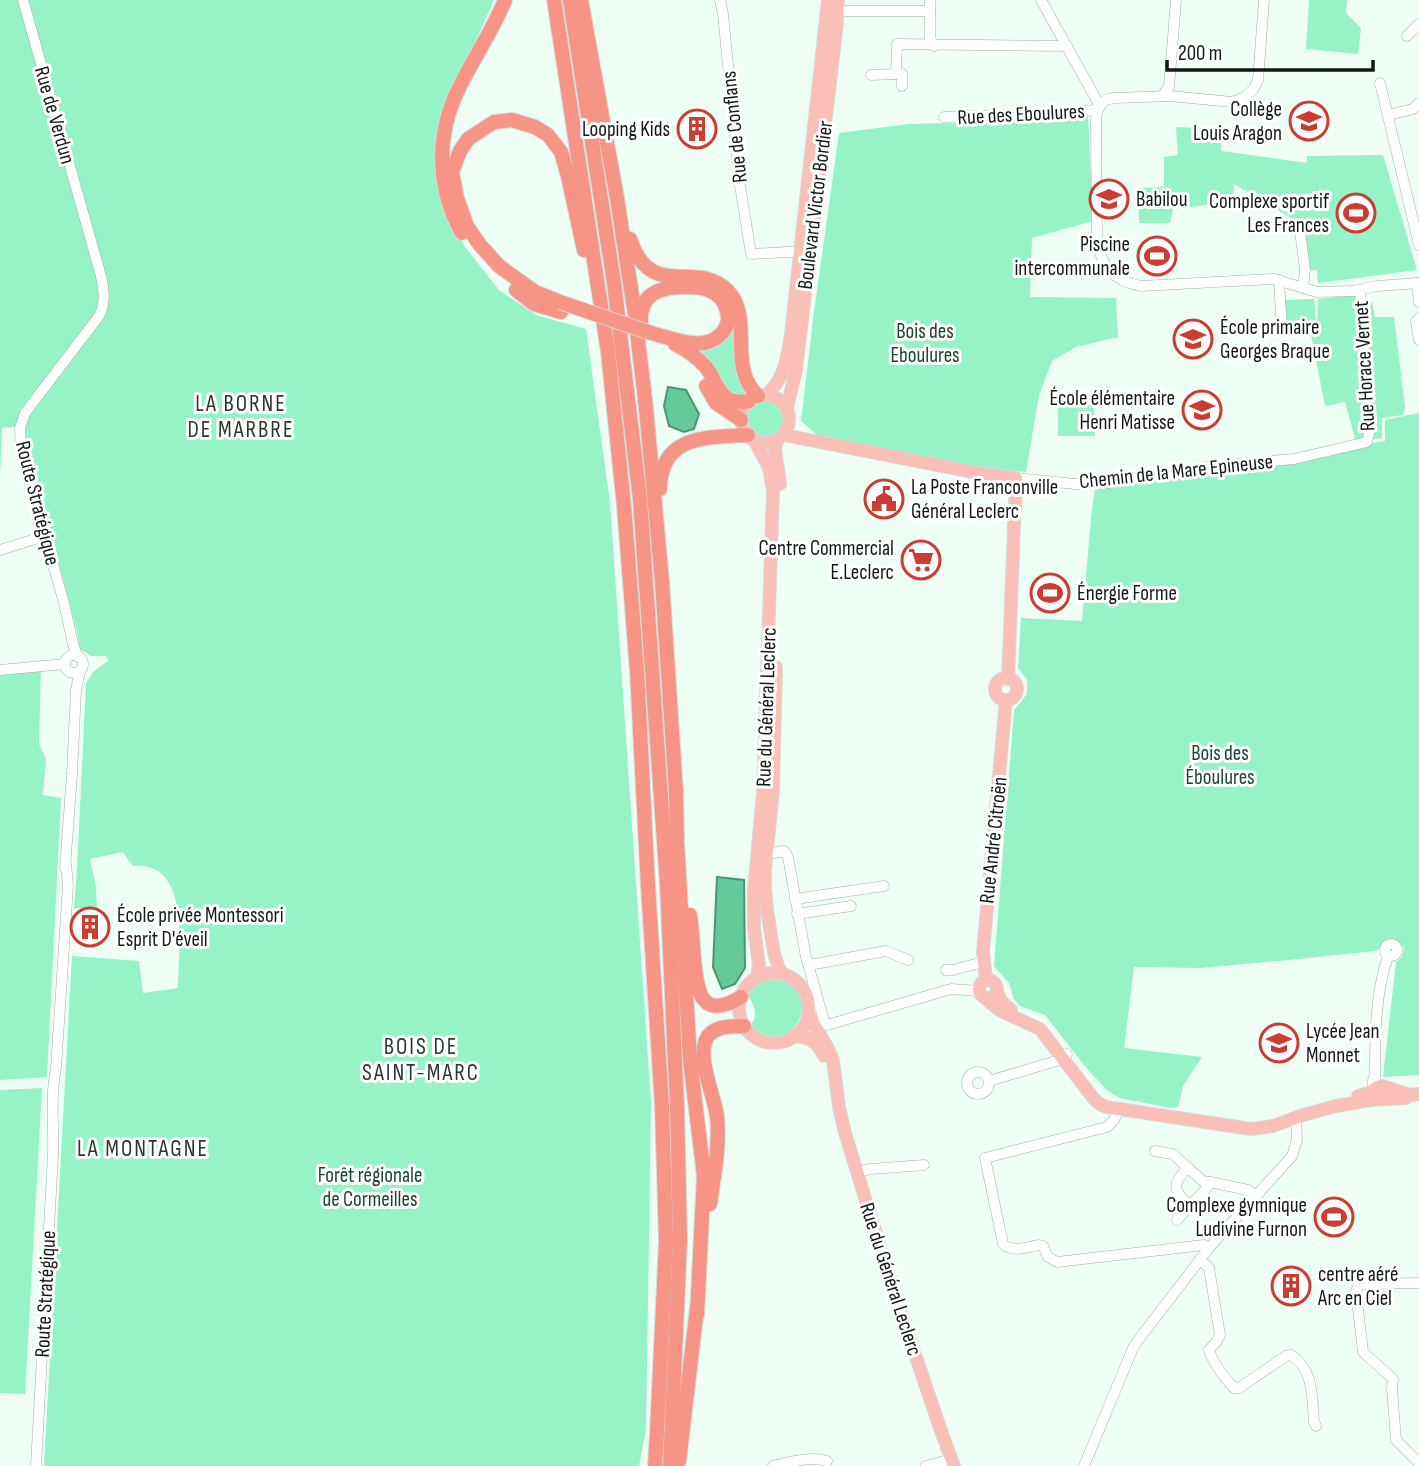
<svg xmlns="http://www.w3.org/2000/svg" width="1419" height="1466" viewBox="0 0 1419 1466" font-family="'Sofia Sans Condensed',sans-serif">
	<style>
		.green { fill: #96f3c7 }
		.water { fill: #64ca9c; stroke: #4c9574; stroke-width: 2 }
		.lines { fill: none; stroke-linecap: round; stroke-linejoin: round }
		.minor-casing { stroke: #a1b0a8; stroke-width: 11 }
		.major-casing { stroke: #d9dada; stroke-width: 14 }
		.highway-casing { stroke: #d9dada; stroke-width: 16 }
		.minor { stroke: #fff; stroke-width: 10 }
		.major { stroke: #fabfb6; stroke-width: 12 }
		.highway { stroke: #f69485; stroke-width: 14 }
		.highway-bridge-casing { stroke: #d9dada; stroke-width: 16; stroke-linecap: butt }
		.highway-bridge { stroke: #f69485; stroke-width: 14 }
		.labels { text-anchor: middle; stroke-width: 6; stroke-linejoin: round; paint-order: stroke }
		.poi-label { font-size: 21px; fill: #131916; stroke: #fff; text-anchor: end }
		.street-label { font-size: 21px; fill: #131916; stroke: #fff }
		.park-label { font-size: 21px; fill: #184431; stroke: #fff }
		.neighbourhood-label { font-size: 23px; letter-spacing: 2px; fill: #2a3730; stroke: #fff }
	</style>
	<rect width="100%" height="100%" fill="#eefef5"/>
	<g class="green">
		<path d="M0,0H494L457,83L436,152L446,206L465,247L499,290L536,315L586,329L610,503L651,1103L646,1429L639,1466H44L72,956L139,961L143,993L178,988C178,950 192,860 133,866L123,852L90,859L96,887L97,909L74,908L77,869L86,683L93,672L108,661L106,656H91L80,649L77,632L22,426L2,428L0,477Z"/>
		<path d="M1309,0H1347L1346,13L1361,28L1358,54L1306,49Z"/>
		<path d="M1088,114L1093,221L1032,238L1030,297L1116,298L1118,337L1076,347L1052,361L1039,395L1026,472L957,465L819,437L801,421L814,312L839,133L909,124L992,122Z"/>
		<path d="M1176,127L1221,129V151L1307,163V156L1383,155L1417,270L1318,283L1317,270H1305L1299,223L1234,184L1233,202L1173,209L1170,223H1139L1138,188L1164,187V157L1178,155Z"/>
		<path d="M1355,295V303L1372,302L1375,317H1394L1405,407L1403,415L1382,418V438L1356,442L1345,402L1325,406L1309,324L1317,323L1318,299Z"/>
		<path d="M1314,299L1316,322L1284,325L1282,300Z"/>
		<path d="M735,315L748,393L743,398H732L693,348Z"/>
		<circle cx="765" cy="419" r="19"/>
		<path d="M1058,400H1094L1095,436H1058Z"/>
		<path d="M1419,413V1075L1383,1077L1396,962L1402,957L1404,948L1398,942L1388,941L1376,951L1289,960L1200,968L1134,967L1124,1048L1202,1057L1183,1086L1178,1107L1170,1108L1120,1098L1108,1091L1088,1070L1045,1015L1020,1006L1014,999L1009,983L994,966L1014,710L1027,694V679L1018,668L1021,618L1082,621L1091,518L1095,488L1385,441V420Z"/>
		<path d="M41,668L39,744L46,759L43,795L61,798L47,1077L0,1080V674Z"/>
		<path d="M772,979C832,983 791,1068 751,1025C758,1016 755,1005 748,997C753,987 760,981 772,979Z"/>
		<path d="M42,1088L25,1394L0,1393V1090Z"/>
	</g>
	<g class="water">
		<path d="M668,387L686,390L699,414L694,429L684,432L669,426L664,406Z"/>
		<path d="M717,877L744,880L745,968L735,984L722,989L713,967Z"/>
	</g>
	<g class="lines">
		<defs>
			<g id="minor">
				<path d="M23,0L101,276C104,291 106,303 99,316L31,405L25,413L20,428L21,452L64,603L73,644L78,657"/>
				<path d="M720,0L723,14L739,179L751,254L805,251"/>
				<path d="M930,0V38L934,46"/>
				<path d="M1041,0L1100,106"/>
				<path d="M838,11H930"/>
				<path d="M1407,36L1419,24"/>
				<path d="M871,75L896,74"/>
				<path d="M1380,83L1419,245"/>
				<path d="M902,86V74H896L897,44L1067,46"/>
				<path d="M1162,96L1169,87L1176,0"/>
				<path d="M1100,106L1097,112L1096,121L1097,240C1101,267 1114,281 1141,286L1274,279L1317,292L1354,291L1377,286L1419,283"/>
				<path d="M1100,106L1105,100L1114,98L1170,96L1232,102L1243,98L1253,90L1258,80L1264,0"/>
				<path d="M1388,115L1413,109L1419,103"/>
				<path d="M944,117L1053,113L1097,110"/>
				<path d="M1299,223L1305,270L1303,288"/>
				<path d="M1279,280L1282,331"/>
				<path d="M1417,283L1419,302"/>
				<path d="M1419,318L1416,322L1419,340"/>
				<path d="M1016,478L1075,484L1108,483L1215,466L1294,459L1367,442L1371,424L1367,397L1360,290"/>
				<path d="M0,550L45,536"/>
				<circle cx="74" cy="664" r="9"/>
				<path d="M0,670L65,664"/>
				<path d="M773,853L784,851L788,857L806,957L824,1021L827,1025L951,989L978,991"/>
				<path d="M65,868L72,774L76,690L80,671"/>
				<path d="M795,899L884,886"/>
				<path d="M797,914L851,906"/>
				<circle cx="1391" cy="950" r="6"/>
				<path d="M809,965L886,951L908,960"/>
				<path d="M946,970H953L983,962"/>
				<circle cx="978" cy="1083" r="11"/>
				<path d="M989,1081L1056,1061L1067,1054"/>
				<path d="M1373,1091V1080L1375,1078C1375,1037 1375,994 1388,956"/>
				<path d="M1119,1109L1114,1120L1107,1127L985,1158L1003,1244C1013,1253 1027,1247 1039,1245L1043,1246L1048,1257L1057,1262L1204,1245L1209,1248"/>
				<path d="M1155,1151L1173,1154L1188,1168C1171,1184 1173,1191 1190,1206"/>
				<path d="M857,1172L871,1169L924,1165"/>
				<path d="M1210,1182L1248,1190L1256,1196"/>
				<path d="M1177,1220L1206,1189L1210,1182H1204L1188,1168"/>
				<path d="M1200,1259L1209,1268L1220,1335L1217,1341L1209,1350C1213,1363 1224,1377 1234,1388H1239L1286,1356L1291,1355C1314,1370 1312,1397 1314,1422L1316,1426"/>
				<path d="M1418,1462L1396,1440L1392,1389L1393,1379L1363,1352L1356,1291L1359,1285L1363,1284L1419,1283"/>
				<path d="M36,1466L53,1155C54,1126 50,1096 56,1068L68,886L66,863"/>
				<path d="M773,1466C789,1462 811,1456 827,1461"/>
				<path d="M926,1466L952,1459"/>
				<path d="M1084,1466L1133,1348L1139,1339L1209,1248L1292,1156L1297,1140L1296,1118"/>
			</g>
			<g id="major">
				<circle cx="765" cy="419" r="24"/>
				<path d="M766,395C784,381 788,355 791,334L828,0"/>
				<path d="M787,408L796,370L837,23L838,0"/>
				<path d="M784,435L977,473L1016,478L1008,679"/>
				<path d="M754,440L769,468L773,491L763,793L754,890V928L759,965L757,977"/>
				<path d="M777,440L775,449L780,484"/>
				<path d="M776,667L773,790L765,870V888L767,910L774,953L779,969L783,974"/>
				<circle cx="1006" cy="689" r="11"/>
				<circle cx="774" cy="1008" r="35"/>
				<circle cx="988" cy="989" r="9"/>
				<path d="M986,980L983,952L1006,700"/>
				<path d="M997,992L1001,1001L1011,1010"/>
				<path d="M986,999L999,1010L1040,1029L1094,1099C1102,1107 1108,1108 1119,1109L1251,1129L1273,1126L1303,1115L1336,1106L1371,1100L1406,1098L1410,1095L1419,1094"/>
				<path d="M809,1016L829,1050L833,1060L839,1107L845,1133L896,1298L940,1428L954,1466"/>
				<path d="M794,1037C809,1035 818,1043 824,1056"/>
				<path d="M1358,1096L1369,1093L1377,1087L1382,1086L1410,1095"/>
			</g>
			<g id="highway">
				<path d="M554,0L608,352L624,506L637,671L648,886L662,1106L666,1241L657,1433L655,1466"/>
				<path d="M570,0L614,283L640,499L667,884L677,1106L680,1240L670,1466"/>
				<path d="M581,0L617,198L635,315L646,408L662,581L676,792L677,842L690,1059L704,1176L697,1315"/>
				<path d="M462,233C437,189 436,137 457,92C472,60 492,32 505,0"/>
				<path d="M630,239C651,302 695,259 727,290C755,317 726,366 758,396"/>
				<path d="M516,290L534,304L561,312"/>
				<path d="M560,302L535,292L499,266L480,245L467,226L457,198L452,172L460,151L468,139L494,122L512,120L535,127L548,135L561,152L568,176L584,250"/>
				<path d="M641,323C639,294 659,287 684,287C695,287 706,287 716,294C723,299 727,308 728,317C728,325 725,331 719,336C701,352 672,338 651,333"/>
				<path d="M675,344C687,350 697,357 706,367C720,386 719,406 749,401"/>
				<path d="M706,386L716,403L741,420"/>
				<path d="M660,489C660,435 707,437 748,435"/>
				<path d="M690,915C692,930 693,944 694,959C697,992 701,1021 741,997"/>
				<path d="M710,1204C714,1175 720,1146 717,1116C714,1094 695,1055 708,1036C717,1025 731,1027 744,1026"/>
				<path d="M679,1461L697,1308"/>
			</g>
		</defs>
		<use href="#minor" class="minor-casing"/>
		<use href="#major" class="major-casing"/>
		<use href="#highway" class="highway-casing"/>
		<use href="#minor" class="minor"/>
		<use href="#major" class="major"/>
		<use href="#highway" class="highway"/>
		<defs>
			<path id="highway-bridge" d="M560,302L651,333"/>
		</defs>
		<use href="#highway-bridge" class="highway-bridge-casing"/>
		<use href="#highway-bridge" class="highway-bridge"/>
	</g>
	<defs>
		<symbol id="school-ring" viewBox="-11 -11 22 22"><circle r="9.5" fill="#fff" stroke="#ca3d30" stroke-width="1.5"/><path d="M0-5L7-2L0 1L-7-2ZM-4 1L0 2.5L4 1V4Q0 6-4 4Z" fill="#ca3d30"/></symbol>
		<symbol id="building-ring" viewBox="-11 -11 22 22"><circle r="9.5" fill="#fff" stroke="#ca3d30" stroke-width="1.5"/><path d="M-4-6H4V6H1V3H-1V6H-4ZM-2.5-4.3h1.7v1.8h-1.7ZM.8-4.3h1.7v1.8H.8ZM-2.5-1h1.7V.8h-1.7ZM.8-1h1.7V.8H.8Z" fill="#ca3d30"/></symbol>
		<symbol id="stadium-ring" viewBox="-11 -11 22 22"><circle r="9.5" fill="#fff" stroke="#ca3d30" stroke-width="1.5"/><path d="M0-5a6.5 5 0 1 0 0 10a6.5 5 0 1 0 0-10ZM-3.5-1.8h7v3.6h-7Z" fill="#ca3d30"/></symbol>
		<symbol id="civic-ring" viewBox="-11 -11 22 22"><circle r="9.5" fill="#fff" stroke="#ca3d30" stroke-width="1.5"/><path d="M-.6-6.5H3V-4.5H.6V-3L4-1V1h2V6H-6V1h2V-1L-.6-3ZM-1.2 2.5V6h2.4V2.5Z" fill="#ca3d30"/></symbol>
		<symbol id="supermarket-ring" viewBox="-11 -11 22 22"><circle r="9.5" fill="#fff" stroke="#ca3d30" stroke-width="1.5"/><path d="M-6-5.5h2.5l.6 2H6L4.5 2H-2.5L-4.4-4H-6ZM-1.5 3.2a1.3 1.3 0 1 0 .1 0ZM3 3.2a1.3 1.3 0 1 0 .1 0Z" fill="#ca3d30"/></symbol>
	</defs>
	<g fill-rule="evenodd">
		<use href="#school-ring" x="1287" y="99" width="44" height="44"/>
		<use href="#building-ring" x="675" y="107" width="44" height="44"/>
		<use href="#school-ring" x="1087" y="177" width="44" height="44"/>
		<use href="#stadium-ring" x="1334" y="191" width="44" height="44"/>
		<use href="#stadium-ring" x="1135" y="234" width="44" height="44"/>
		<use href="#school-ring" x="1171" y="317" width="44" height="44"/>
		<use href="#school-ring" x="1180" y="388" width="44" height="44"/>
		<use href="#civic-ring" x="862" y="477" width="44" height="44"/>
		<use href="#supermarket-ring" x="899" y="538" width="44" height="44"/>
		<use href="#stadium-ring" x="1028" y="571" width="44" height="44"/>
		<use href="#building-ring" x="68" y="905" width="44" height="44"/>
		<use href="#school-ring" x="1257" y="1021" width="44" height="44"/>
		<use href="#stadium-ring" x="1312" y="1195" width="44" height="44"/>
		<use href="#building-ring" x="1269" y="1264" width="44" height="44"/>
	</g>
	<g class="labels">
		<g class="poi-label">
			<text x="1282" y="116">Collège<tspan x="1282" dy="24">Louis Aragon</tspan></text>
			<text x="670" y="136">Looping Kids</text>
			<text x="1136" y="206" text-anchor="start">Babilou</text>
			<text x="1329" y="208">Complexe sportif<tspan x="1329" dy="24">Les Frances</tspan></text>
			<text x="1130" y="251">Piscine<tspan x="1130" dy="24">intercommunale</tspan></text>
			<text x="1220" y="334" text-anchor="start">École primaire<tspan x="1220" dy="24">Georges Braque</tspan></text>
			<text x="1175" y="405">École élémentaire<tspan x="1175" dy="24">Henri Matisse</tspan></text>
			<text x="911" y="494" text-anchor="start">La Poste Franconville<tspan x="911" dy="24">Général Leclerc</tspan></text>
			<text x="894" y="555">Centre Commercial<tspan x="894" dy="24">E.Leclerc</tspan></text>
			<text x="1077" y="600" text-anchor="start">Énergie Forme</text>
			<text x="117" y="922" text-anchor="start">École privée Montessori<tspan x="117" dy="24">Esprit D'éveil</tspan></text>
			<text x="1306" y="1038" text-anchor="start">Lycée Jean<tspan x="1306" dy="24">Monnet</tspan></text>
			<text x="1307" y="1212">Complexe gymnique<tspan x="1307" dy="24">Ludivine Furnon</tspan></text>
			<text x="1318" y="1281" text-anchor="start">centre aéré<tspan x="1318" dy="24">Arc en Ciel</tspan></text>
		</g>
		<g class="street-label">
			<text transform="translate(1021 114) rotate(-3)" y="7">Rue des Eboulures</text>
			<text transform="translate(55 115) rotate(74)" y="7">Rue de Verdun</text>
			<text transform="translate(734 127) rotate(-96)" y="7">Rue de Conflans</text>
			<text transform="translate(815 205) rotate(-83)" y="7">Boulevard Victor Bordier</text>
			<text transform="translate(1364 366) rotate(-93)" y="7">Rue Horace Vernet</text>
			<text transform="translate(1176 471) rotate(-6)" y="7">Chemin de la Mare Epineuse</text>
			<text transform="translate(38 503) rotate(76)" y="7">Route Stratégique</text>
			<text transform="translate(766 707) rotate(-88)" y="7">Rue du Général Leclerc</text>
			<text transform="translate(993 840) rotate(-84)" y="7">Rue André Citroën</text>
			<text transform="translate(891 1279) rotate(72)" y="7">Rue du Général Leclerc</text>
			<text transform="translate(45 1294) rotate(-87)" y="7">Route Stratégique</text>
		</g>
		<g class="park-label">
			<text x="925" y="338">Bois des<tspan x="925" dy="24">Eboulures</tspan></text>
			<text x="1220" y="760">Bois des<tspan x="1220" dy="24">Éboulures</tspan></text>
			<text x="370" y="1182">Forêt régionale<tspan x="370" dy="24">de Cormeilles</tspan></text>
		</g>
		<g class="neighbourhood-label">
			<text x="241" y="411">LA BORNE<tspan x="241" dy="26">DE MARBRE</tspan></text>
			<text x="421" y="1054">BOIS DE<tspan x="421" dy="26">SAINT-MARC</tspan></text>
			<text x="143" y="1156">LA MONTAGNE</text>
		</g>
	</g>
	<path d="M1167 60v10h206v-10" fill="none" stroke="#131916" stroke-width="3.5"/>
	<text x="1178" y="60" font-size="21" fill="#131916" stroke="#ffffff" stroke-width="5" paint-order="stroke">200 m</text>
</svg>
